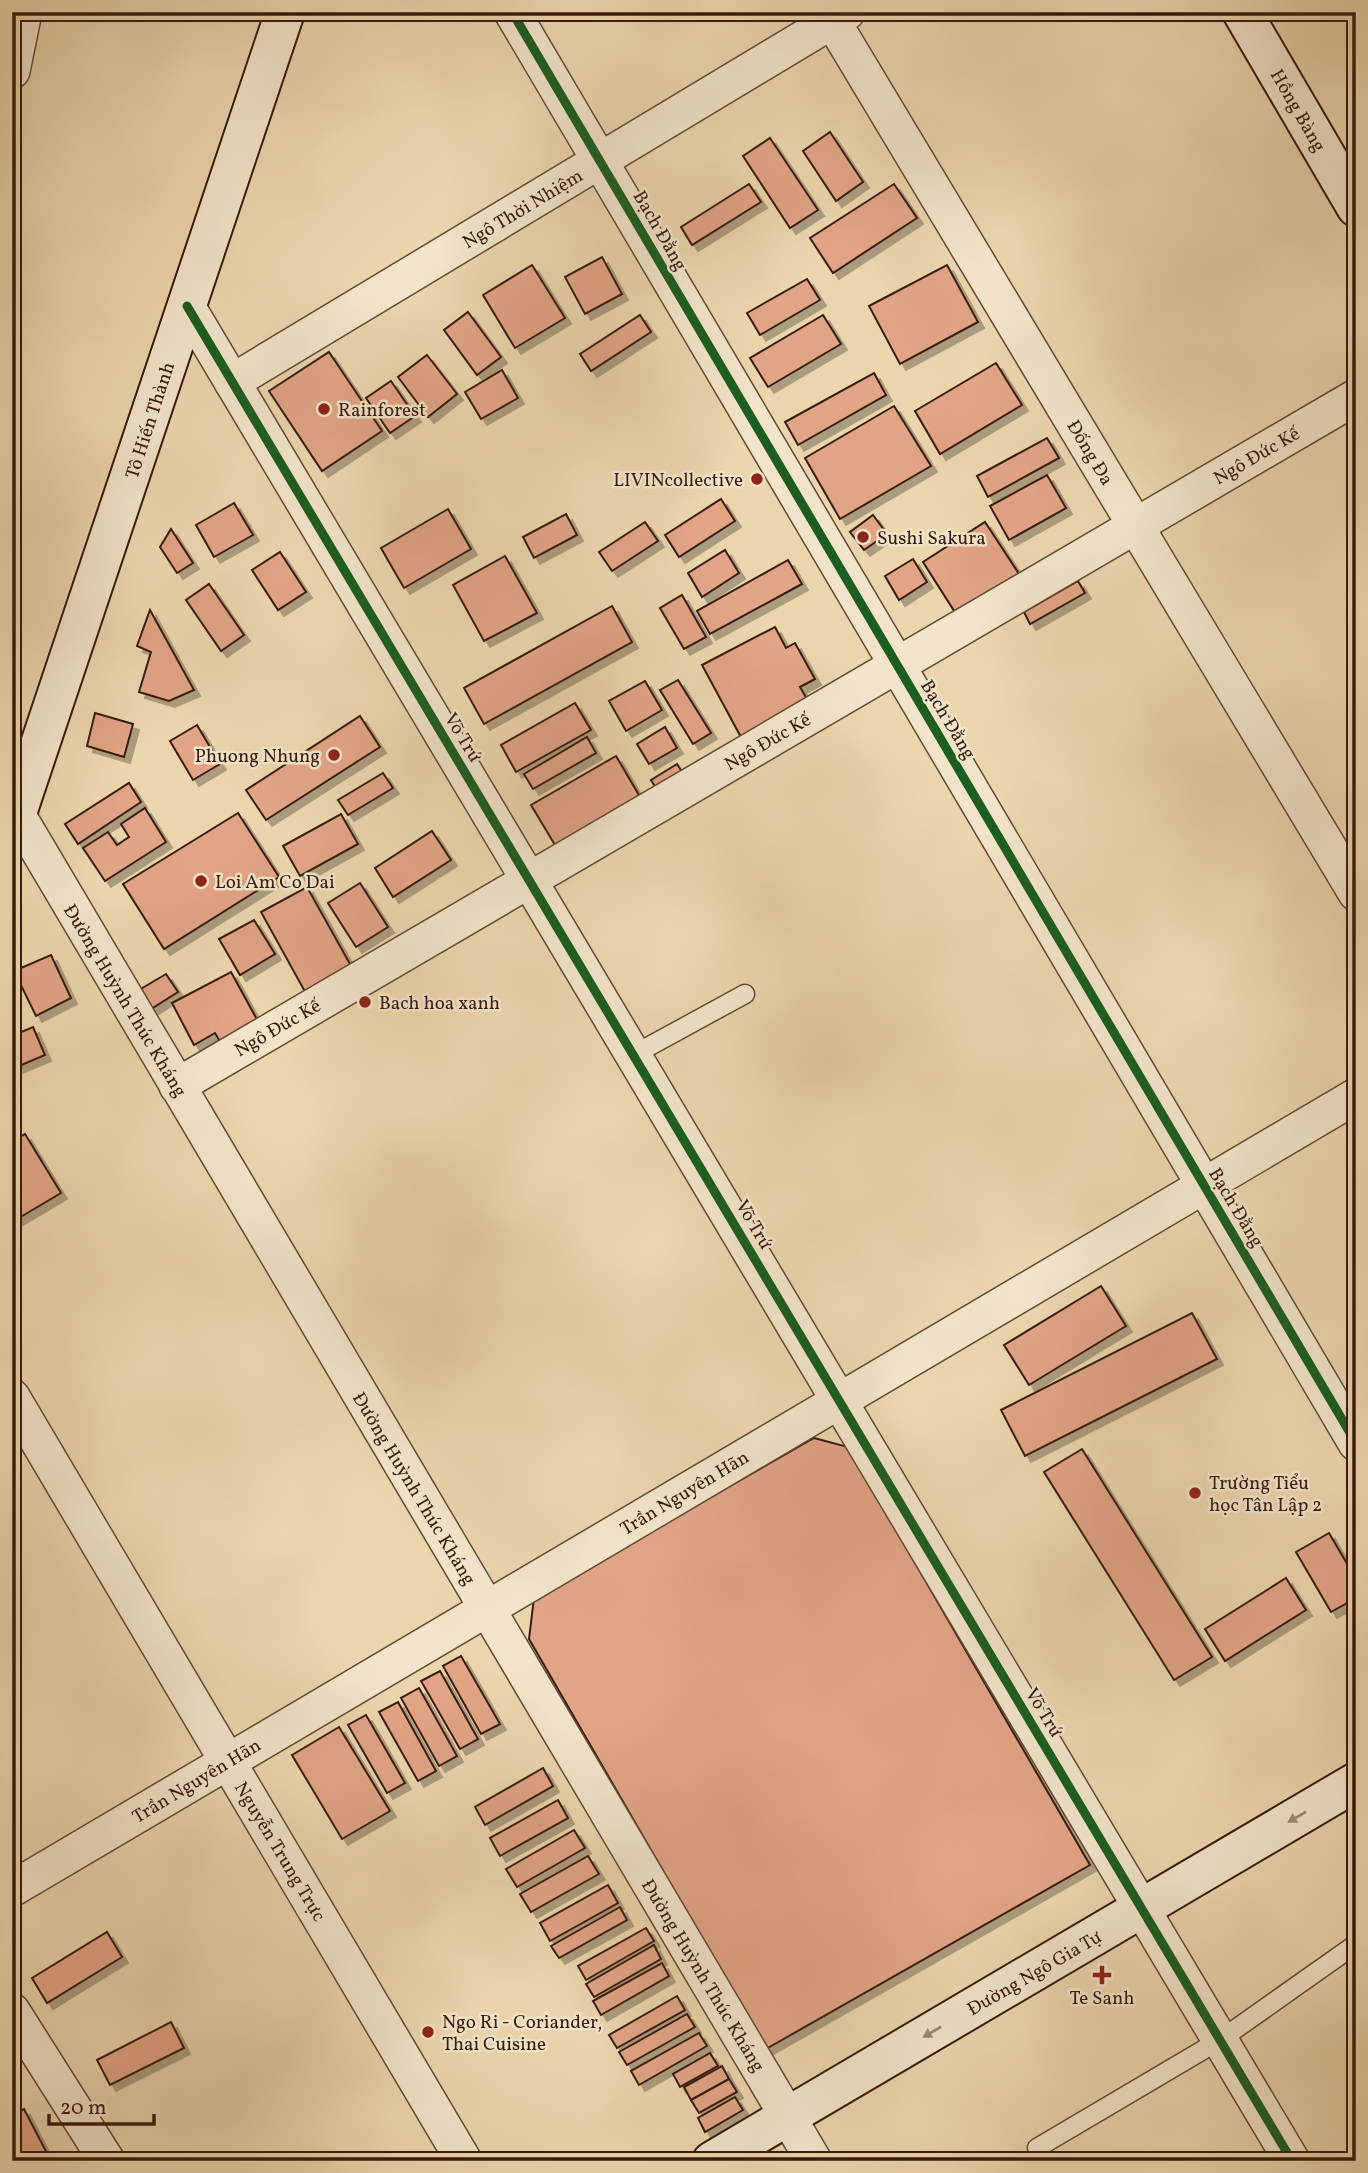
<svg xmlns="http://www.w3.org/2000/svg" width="1368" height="2173" viewBox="0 0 1368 2173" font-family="Vollkorn,serif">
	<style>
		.building { fill: #e1a485; stroke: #371b0d; stroke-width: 2; filter: url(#shadow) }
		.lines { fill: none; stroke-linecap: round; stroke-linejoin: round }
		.lane-casing { stroke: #644a35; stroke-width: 21 }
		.street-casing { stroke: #644a35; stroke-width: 38 }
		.secondary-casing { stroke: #371b0d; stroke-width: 42 }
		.lane { stroke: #f2e4ca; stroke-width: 18 }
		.street { stroke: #f2e4ca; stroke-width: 35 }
		.secondary { stroke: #f2e4ca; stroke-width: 38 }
		.cycleway-casing { stroke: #f2e4ca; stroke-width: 13 }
		.cycleway { stroke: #1b5e20; stroke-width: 9 }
		.oneway { fill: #9e8a75 }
		.poi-dot { fill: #8f2418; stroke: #f2e4ca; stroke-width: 2.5 }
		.labels { text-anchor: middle; stroke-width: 5; stroke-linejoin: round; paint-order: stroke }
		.street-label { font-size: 19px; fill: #371b0d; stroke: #f2e4ca }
		.poi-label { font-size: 19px; fill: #371b0d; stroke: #f2e4ca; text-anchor: start }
	</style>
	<defs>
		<filter id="shadow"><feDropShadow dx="6" dy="6" stdDeviation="0" flood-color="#0004"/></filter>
	</defs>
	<rect width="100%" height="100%" fill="#ebd5ad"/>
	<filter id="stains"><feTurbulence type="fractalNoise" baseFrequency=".00286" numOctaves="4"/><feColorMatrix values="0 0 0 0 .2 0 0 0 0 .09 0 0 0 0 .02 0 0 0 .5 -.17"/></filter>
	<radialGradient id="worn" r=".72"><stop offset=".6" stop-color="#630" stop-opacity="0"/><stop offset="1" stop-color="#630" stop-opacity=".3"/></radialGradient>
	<g class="building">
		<path d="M830,132L863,182L836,201L803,151Z"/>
		<path d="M770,138L818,210L790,228L743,156Z"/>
		<path d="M749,184L761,202L692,245L681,227Z"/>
		<path d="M894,184L917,218L833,273L810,238Z"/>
		<path d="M602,257L622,294L585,314L565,277Z"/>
		<path d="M532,265L565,318L515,348L483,295Z"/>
		<path d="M947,265L978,322L900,364L869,306Z"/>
		<path d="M807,279L820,300L760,335L747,313Z"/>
		<path d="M468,312L501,357L477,375L444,330Z"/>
		<path d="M640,315L651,332L591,371L580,354Z"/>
		<path d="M823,315L841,344L768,387L750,358Z"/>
		<path d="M329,352L382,431L322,471L269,391Z"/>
		<path d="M427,355L457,394L428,417L398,377Z"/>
		<path d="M996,363L1022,405L940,454L915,411Z"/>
		<path d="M502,370L518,398L481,419L465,392Z"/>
		<path d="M874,373L886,395L798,445L785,422Z"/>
		<path d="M391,381L415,416L390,433L366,398Z"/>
		<path d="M894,406L931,466L840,519L805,458Z"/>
		<path d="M1047,438L1059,458L988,497L977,476Z"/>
		<path d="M1047,475L1066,508L1009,540L990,506Z"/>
		<path d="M721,499L735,521L679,557L665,535Z"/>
		<path d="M234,503L253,535L214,557L196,525Z"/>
		<path d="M448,509L471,549L404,588L381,548Z"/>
		<path d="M566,514L577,535L534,558L523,537Z"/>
		<path d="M873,515L887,534L864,550L850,532Z"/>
		<path d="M645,522L658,541L612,571L599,552Z"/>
		<path d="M985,522L1021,577L958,617L923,562Z"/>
		<path d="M171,529L193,563L177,573L160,547Z"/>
		<path d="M725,550L739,573L702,597L688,573Z"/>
		<path d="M280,552L306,592L278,610L252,570Z"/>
		<path d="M505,556L537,613L484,641L453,585Z"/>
		<path d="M913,559L927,582L899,600L885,576Z"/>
		<path d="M788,560L802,584L710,634L697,611Z"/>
		<path d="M1078,581L1085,593L1030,624L1024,612Z"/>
		<path d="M209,584L244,635L221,651L186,600Z"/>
		<path d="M682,595L706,637L684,649L660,608Z"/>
		<path d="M612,606L632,642L484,724L464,688Z"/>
		<path d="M150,610L194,690L169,701L139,692L151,652L137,646Z"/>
		<path d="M775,627L786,648L795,643L815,679L800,687L808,701L742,739L702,665Z"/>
		<path d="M678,680L711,733L693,744L660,690Z"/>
		<path d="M645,681L662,710L626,731L609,701Z"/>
		<path d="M575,703L591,730L516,772L501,745Z"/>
		<path d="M95,713L133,724L124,757L87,746Z"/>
		<path d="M360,716L380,747L266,820L246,790Z"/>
		<path d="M197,725L220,764L193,780L170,741Z"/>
		<path d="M665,727L677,748L649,764L637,744Z"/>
		<path d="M587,737L596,753L533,789L524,774Z"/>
		<path d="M616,756L643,802L558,850L531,805Z"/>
		<path d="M677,764L690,784L664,801L651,780Z"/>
		<path d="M383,773L393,788L348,815L338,800Z"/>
		<path d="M129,783L141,802L78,844L65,824Z"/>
		<path d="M145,808L166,842L105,881L83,848L108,832L117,845L129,837L121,824Z"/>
		<path d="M238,813L279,877L164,949L123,884Z"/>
		<path d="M341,814L358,844L300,876L283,846Z"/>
		<path d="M432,831L451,860L393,897L375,868Z"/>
		<path d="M360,883L388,927L356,947L328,903Z"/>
		<path d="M307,887L355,973L309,999L261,912Z"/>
		<path d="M254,920L275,954L240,975L219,939Z"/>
		<path d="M51,955L71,998L36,1016L14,971Z"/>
		<path d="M231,972L260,1025L222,1045L215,1033L194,1045L172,1003Z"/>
		<path d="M166,974L178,992L151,1009L139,990Z"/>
		<path d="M33,1027L45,1055L12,1069V1036Z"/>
		<path d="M25,1134L61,1193L12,1222V1142Z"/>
		<path d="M1101,1286L1126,1326L1029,1385L1004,1345Z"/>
		<path d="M1192,1313L1217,1359L1025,1456L1001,1410Z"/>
		<path d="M814,1438L848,1447L1090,1865L766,2049L529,1639L534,1598Z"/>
		<path d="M1082,1449L1212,1657L1174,1680L1044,1472Z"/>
		<path d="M1329,1533L1356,1579V1598L1331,1612L1296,1552Z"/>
		<path d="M1286,1578L1306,1610L1225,1661L1205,1629Z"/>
		<path d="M461,1656L500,1724L481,1734L443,1666Z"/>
		<path d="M440,1671L478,1739L460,1749L421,1681Z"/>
		<path d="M419,1688L457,1756L439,1766L401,1698Z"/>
		<path d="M398,1702L436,1771L418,1781L379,1712Z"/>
		<path d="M366,1715L405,1783L387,1793L348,1725Z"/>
		<path d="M339,1727L390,1811L342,1839L292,1755Z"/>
		<path d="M543,1768L553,1786L485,1825L475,1807Z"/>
		<path d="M558,1800L568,1818L500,1856L490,1838Z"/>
		<path d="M574,1830L585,1848L517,1887L506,1869Z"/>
		<path d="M588,1856L599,1874L531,1912L520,1894Z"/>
		<path d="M608,1885L618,1903L550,1941L540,1923Z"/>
		<path d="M620,1907L627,1920L559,1958L551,1946Z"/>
		<path d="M646,1928L654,1941L586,1980L578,1966Z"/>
		<path d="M107,1932L122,1957L47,2003L32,1978Z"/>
		<path d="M654,1945L661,1959L594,1997L586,1984Z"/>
		<path d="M662,1963L669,1976L601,2015L593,2001Z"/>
		<path d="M677,1996L685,2010L617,2048L609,2035Z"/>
		<path d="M687,2014L695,2027L627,2065L619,2052Z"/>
		<path d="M171,2022L184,2048L110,2085L97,2060Z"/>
		<path d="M699,2033L707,2046L639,2085L631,2071Z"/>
		<path d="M710,2053L718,2066L680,2087L673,2074Z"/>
		<path d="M722,2066L729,2079L691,2100L684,2087Z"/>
		<path d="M729,2079L737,2092L699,2113L691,2100Z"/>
		<path d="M735,2097L743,2110L705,2132L698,2118Z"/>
		<path d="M24,2109L51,2161H12V2115Z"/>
	</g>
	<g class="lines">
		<defs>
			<g id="lane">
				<path d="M635,1054L745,994"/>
				<path d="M1044,2161L1037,2148L1220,2040L1356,1944"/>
			</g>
			<g id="street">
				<path d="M512,12L1356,1443"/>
				<path d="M827,12L1356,893"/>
				<path d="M12,71L24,12"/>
				<path d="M187,306L1292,2161"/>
				<path d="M232,382L847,12"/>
				<path d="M17,814L814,2161"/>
				<path d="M177,1086L1356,397"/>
				<path d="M12,1397L464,2161"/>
				<path d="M12,1889L1356,1096"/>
				<path d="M12,2011L107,2161"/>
			</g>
			<g id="secondary">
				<path d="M1242,12L1356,207"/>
				<path d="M12,828L285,12"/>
				<path d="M712,2161L1356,1782"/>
			</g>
		</defs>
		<use href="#lane" class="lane-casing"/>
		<use href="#street" class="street-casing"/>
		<use href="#secondary" class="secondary-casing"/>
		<use href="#lane" class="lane"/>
		<use href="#street" class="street"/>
		<use href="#secondary" class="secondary"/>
		<defs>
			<g id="cycleway">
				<path d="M512,12L1356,1443"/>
				<path d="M187,306L1292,2161"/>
			</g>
		</defs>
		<use href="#cycleway" class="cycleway-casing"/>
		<use href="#cycleway" class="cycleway"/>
	</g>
	<defs><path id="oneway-solid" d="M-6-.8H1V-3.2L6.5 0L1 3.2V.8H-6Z" transform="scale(1.75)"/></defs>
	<g class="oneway">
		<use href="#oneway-solid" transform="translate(1297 1817) rotate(150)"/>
		<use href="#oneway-solid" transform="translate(932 2032) rotate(150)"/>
	</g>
	<g class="poi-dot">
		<circle cx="324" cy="409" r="7"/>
		<circle cx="757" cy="479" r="7"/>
		<circle cx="863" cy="537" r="7"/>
		<circle cx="334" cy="755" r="7"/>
		<circle cx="201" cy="881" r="7"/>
		<circle cx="365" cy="1002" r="7"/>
		<circle cx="1195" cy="1493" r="7"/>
		<path d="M1098.5 1964.5h7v7h7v7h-7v7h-7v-7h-7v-7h7z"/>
		<circle cx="428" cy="2032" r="7"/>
	</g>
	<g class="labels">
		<g class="street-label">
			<text transform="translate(1299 110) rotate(60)" y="7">Hồng Bàng</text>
			<text transform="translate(522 208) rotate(-31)" y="7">Ngô Thời Nhiệm</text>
			<text transform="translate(661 230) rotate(60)" y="7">Bạch Đằng</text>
			<text transform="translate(149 420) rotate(-72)" y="7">Tô Hiến Thành</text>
			<text transform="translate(1091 452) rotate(59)" y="7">Đống Đa</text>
			<text transform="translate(1256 455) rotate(-30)" y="7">Ngô Đức Kế</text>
			<text transform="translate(949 719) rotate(59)" y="7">Bạch Đằng</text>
			<text transform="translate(464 737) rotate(59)" y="7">Võ Trứ</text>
			<text transform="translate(767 741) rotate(-30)" y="7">Ngô Đức Kế</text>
			<text transform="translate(126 1000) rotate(59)" y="7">Đường Huỳnh Thúc Kháng</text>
			<text transform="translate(277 1027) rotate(-30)" y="7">Ngô Đức Kế</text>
			<text transform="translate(1237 1207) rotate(59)" y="7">Bạch Đằng</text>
			<text transform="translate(755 1224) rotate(60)" y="7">Võ Trứ</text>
			<text transform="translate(415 1488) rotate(59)" y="7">Đường Huỳnh Thúc Kháng</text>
			<text transform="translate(684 1492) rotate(-31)" y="7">Trần Nguyên Hãn</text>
			<text transform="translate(1045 1712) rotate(59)" y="7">Võ Trứ</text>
			<text transform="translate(196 1780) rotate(-31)" y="7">Trần Nguyên Hãn</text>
			<text transform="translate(281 1851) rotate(59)" y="7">Nguyễn Trung Trực</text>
			<text transform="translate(1034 1972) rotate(-30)" y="7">Đường Ngô Gia Tự</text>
			<text transform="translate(704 1975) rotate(59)" y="7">Đường Huỳnh Thúc Kháng</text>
		</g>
		<g class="poi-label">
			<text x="338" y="416">Rainforest</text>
			<text x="743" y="486" text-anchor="end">LIVINcollective</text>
			<text x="877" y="544">Sushi Sakura</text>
			<text x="320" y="762" text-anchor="end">Phuong Nhung</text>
			<text x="215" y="888">Loi Am Co Dai</text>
			<text x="379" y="1009">Bach hoa xanh</text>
			<text x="1209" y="1489">Trường Tiểu<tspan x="1209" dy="22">học Tân Lập 2</tspan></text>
			<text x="1102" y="2004" text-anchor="middle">Te Sanh</text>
			<text x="442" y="2028">Ngo Ri - Coriander,<tspan x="442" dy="22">Thai Cuisine</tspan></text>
		</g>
	</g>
	<rect width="1368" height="2173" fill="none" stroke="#ebd5ad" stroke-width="42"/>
	<rect x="14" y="14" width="1340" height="2145" fill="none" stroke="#371b0d" stroke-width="3.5"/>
	<rect x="21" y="21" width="1326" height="2131" fill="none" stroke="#371b0d" stroke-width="2"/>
	<path d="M49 2114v10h105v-10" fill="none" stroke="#371b0d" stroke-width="3.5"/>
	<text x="60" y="2114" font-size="21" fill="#371b0d" stroke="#f2e4ca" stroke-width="5" paint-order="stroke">20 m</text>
	<rect width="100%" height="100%" filter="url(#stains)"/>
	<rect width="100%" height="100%" fill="url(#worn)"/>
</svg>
